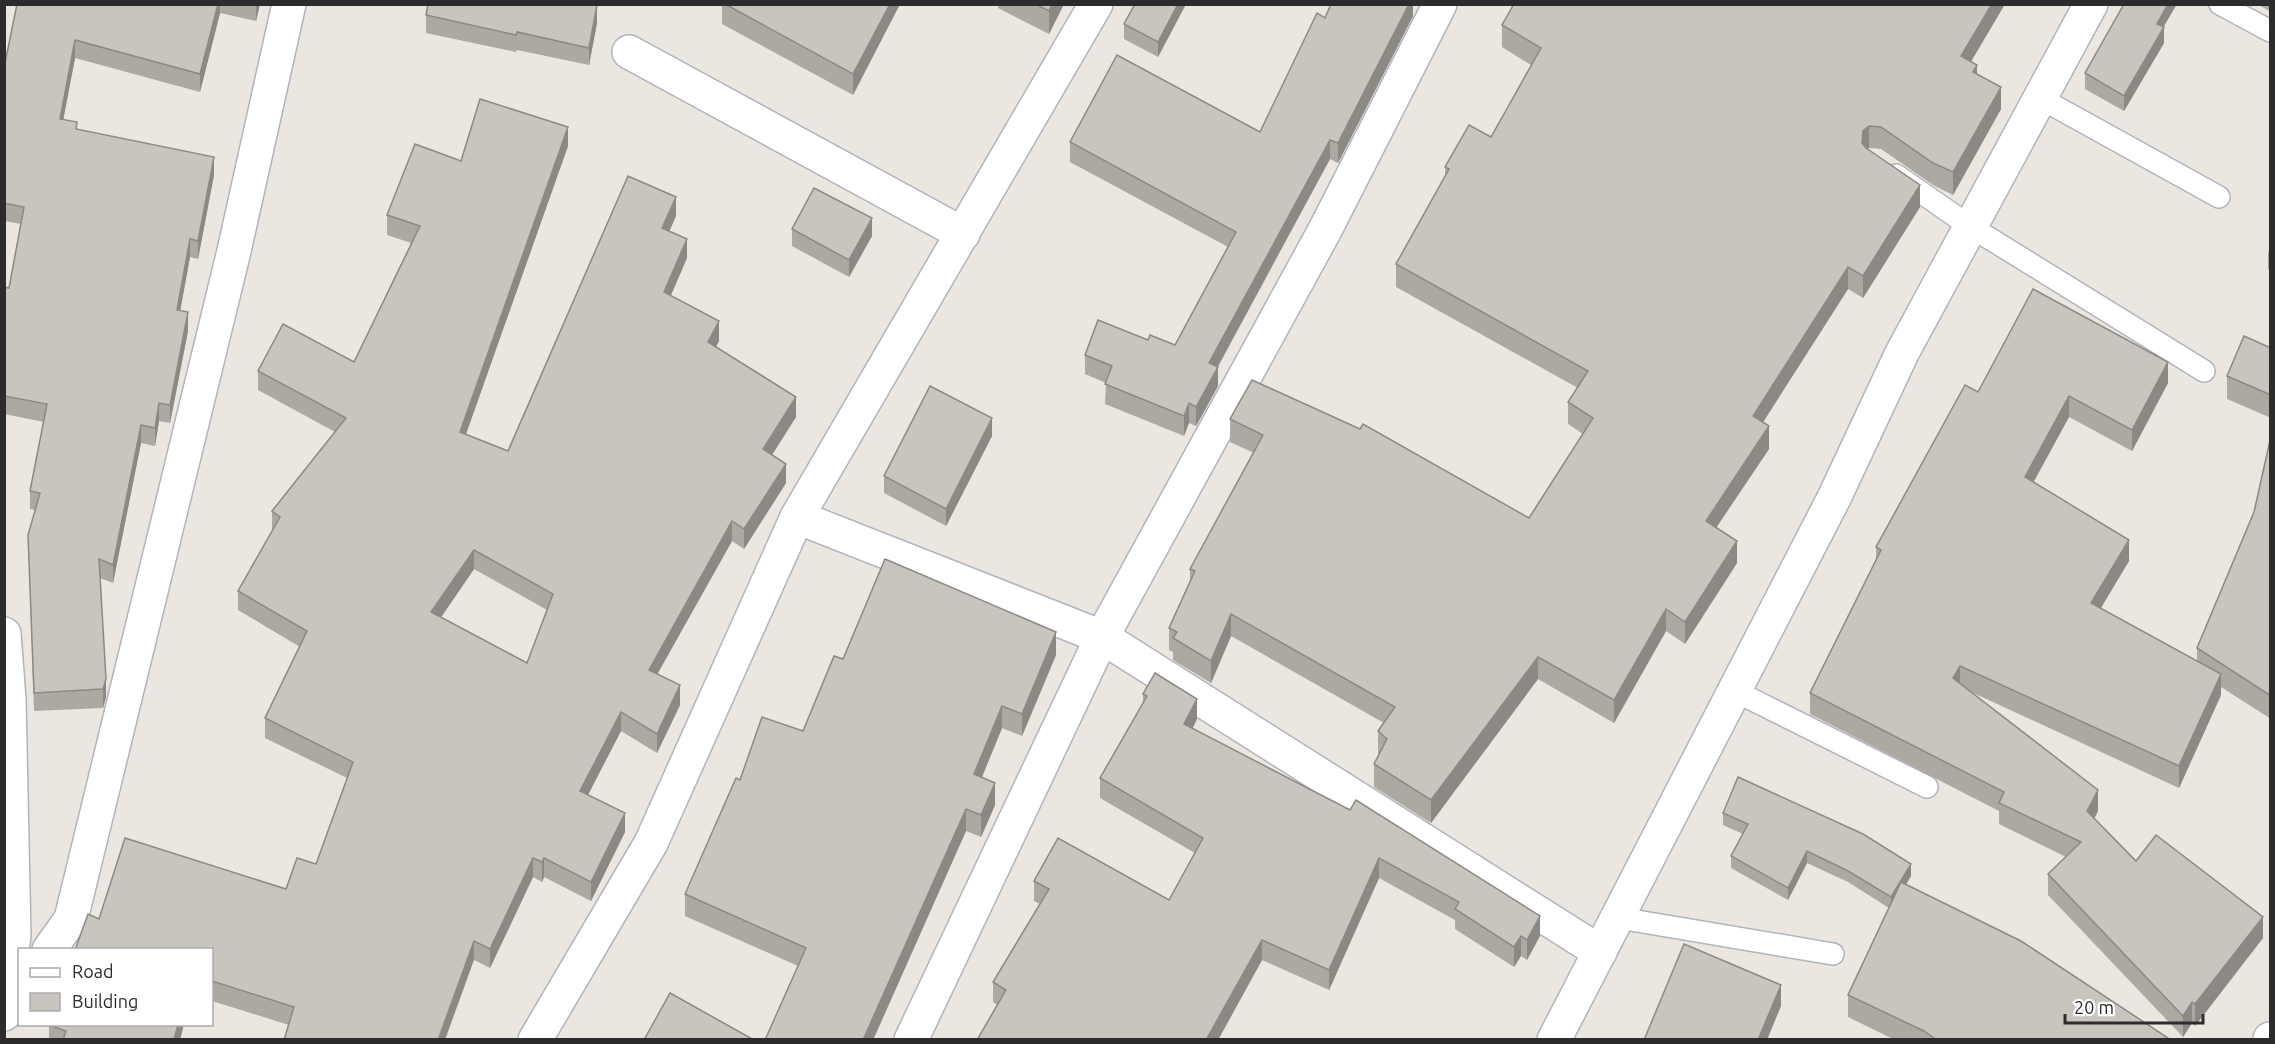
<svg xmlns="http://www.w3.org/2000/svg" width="2275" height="1044" viewBox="0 0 2275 1044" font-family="Ubuntu,sans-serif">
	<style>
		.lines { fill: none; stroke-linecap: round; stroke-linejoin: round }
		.lane-casing { stroke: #b1b4bb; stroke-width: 24 }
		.street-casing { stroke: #b1b4bb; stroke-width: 36 }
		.lane { stroke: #fff; stroke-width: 21 }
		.street { stroke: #fff; stroke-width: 33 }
		.wall { fill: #aca9a3; fill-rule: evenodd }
		.shaded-wall { fill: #8c8985 }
		.building { fill: #c8c4be; stroke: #8c8985; stroke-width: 1.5; fill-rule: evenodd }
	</style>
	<rect width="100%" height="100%" fill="#ece6e0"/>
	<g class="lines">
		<defs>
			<g id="lane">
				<path d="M2220,4L2270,31"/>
				<path d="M2040,98L2219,197"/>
				<path d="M1896,175L1971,227L2204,371"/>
				<path d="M1735,691L1927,787"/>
				<path d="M1619,918L1833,954"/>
			</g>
			<g id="street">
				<path d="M629,52L963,234"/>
				<path d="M797,517L1102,637L1600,952"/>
				<path d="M4,634L9,699L14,936L4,1014"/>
				<path d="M49,950L71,919L234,251L289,4"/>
				<path d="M535,1040L651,843L797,517L1096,4"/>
				<path d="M911,1040L1102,637L1325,230L1440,4"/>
				<path d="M1554,1040L1834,498L1902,353L2091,4"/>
				<path d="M2270,1040V1039"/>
			</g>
		</defs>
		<use href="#lane" class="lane-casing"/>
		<use href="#street" class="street-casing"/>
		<use href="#lane" class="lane"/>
		<use href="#street" class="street"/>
	</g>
	<g class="wall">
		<path d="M17,4H260L256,21L220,13L200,92L75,58L63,120L77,129L214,175L198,259L190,257L180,311L188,331L170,423L159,421L155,446L141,443L113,583L100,578L106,697L103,708L34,711L28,535L35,510L30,509V491L44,422L4,414V287L9,288L21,224L4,221V68Z"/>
		<path d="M722,4H900L853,95L722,24Z"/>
		<path d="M998,4H1064L1049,34L998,8Z"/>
		<path d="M1135,4H1186L1158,57L1124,39V24Z"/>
		<path d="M1413,4V16L1338,163L1330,159L1218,367V386L1196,426L1189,423L1184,436L1105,404L1106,383L1085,374V355L1148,340L1175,345L1228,247L1070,162V142L1260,132L1325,18Z"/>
		<path d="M2005,4L1971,62L1977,74L2001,109L1953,195L1933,185L1881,149L1869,148L1868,149L1920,207L1863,298L1848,289L1763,422L1769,449L1716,527L1737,563L1685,644L1666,631L1614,723L1538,679L1431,823L1374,787V764L1379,754H1378V731L1384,723L1231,636L1211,683L1173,660V652L1169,650V628L1190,580V569L1254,453L1230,442V419L1529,518L1583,434L1568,424V402L1578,388L1396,287V264L1445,176V167L1491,137L1531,65L1502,47V25Z"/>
		<path d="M2257,4H2271V12Z"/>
		<path d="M426,15L597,23L589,65L517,50L516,52L426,33Z"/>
		<path d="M2164,27V43L2124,111L2085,89V73Z"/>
		<path d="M568,146L466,434L508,451L676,216L669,231L687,258L671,295L719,341L716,347L796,417L772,455L786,483L744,549L732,541L657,674L680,705L657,753L621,731L588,795L625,832L591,901L544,877L542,882L533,877L490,968L474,960L289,1025L212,1001V950L99,919L286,889L316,864L347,778L265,738V718L300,647L238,610V591L272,531V511L335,432L258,390V371L354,362L411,243L387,235V215L461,161ZM474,569L547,610L527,663L441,617Z"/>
		<path d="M792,229L872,236L849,277L792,246Z"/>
		<path d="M2271,248V270L2268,269V252Z"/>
		<path d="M2271,348V418L2227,399V376Z"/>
		<path d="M2168,383L2132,451L2069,417L2033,482L2129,561L2101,608L2197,661V648L2254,512L2271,436V719L2221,687V695L2179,788L1969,691L2098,811L2094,819L2136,861L2263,938L2195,1026L2192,1023L2183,1037L2048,895V874L2066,857L1999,824V811L1810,714V693L1876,561V547L1978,392Z"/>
		<path d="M992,436L946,526L884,493V476Z"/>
		<path d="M1056,655L1022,736L1002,728L981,778L995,805L981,837L966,831L873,1040H765L798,966L685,916V894L740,780L803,731L843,659Z"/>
		<path d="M1143,694L1197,719L1193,728L1540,936L1527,960L1521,956L1514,967L1455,929V920L1379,878L1329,990L1262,960L1218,1040H977L997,1005L993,1002V982L1040,904L1034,901V881L1169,900L1195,853L1100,798V778L1143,703Z"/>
		<path d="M1723,813L1911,876L1906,884L2168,1040H1895L1848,1017V995L1889,908L1848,882L1807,863L1788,900L1731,868V856L1743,834L1723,825Z"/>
		<path d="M49,1024H184L180,1040H49Z"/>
	</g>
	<g class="shaded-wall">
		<path d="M218,4H220V13L200,92V74Z"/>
		<path d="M256,4H260L256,21Z"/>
		<path d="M890,4H900L853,95V74Z"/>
		<path d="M1052,4H1064L1049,34V11Z"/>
		<path d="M1178,4H1186L1158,57V42Z"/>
		<path d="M1409,4H1413V16L1338,163V143Z"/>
		<path d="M1992,4H2005L1961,78V56Z"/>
		<path d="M2168,4H2177L2160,33L2164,27V43L2124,111V96L2157,24Z"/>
		<path d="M597,5V23L589,65V48Z"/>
		<path d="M75,40V58L60,137V119Z"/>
		<path d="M1977,65V88L1973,72Z"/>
		<path d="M2001,87V109L1953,195V172Z"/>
		<path d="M1869,126V148L1863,153L1862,143L1863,131Z"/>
		<path d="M568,127V146L460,451V432Z"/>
		<path d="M1330,140V159L1209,382V363Z"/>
		<path d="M214,157V175L198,259V241Z"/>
		<path d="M1920,185V207L1863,298V276Z"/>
		<path d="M676,197V216L662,248V228Z"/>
		<path d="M872,218V236L849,277V260Z"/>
		<path d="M190,239V257L177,328V310Z"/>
		<path d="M687,239V258L664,311V292Z"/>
		<path d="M1848,267V289L1753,438V416Z"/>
		<path d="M188,312V331L170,423V405Z"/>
		<path d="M719,321V341L708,361V342Z"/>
		<path d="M2168,362V383L2132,451V430Z"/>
		<path d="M1218,367V386L1196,426V407Z"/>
		<path d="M2069,396V417L2025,498V477Z"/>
		<path d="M796,397V417L763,469V449Z"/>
		<path d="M159,403V421L155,446V428Z"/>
		<path d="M1189,403V423L1184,436V416Z"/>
		<path d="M992,418V436L946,526V509Z"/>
		<path d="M141,425V443L113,583V565Z"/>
		<path d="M1769,426V449L1706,543V521Z"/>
		<path d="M786,464V483L744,549V529Z"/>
		<path d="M732,521V541L649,689V670Z"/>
		<path d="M2129,540V561L2091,624V603Z"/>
		<path d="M1737,541V563L1685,644V622Z"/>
		<path d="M474,550V569L431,632V612Z"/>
		<path d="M1666,609V631L1614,723V700Z"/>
		<path d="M1231,614V636L1211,683V661Z"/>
		<path d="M1056,632V655L1022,736V714Z"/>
		<path d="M1538,657V679L1431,823V800Z"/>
		<path d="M1960,666V687L1953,678Z"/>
		<path d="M2221,674V695L2179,788V766Z"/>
		<path d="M106,679V697L103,708V689Z"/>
		<path d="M680,685V705L657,753V734Z"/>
		<path d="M1197,699V719L1184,744V724Z"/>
		<path d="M1002,706V728L974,797V774Z"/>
		<path d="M621,712V731L580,810V791Z"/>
		<path d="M995,783V805L981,837V815Z"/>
		<path d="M2098,790V811L2087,833V811Z"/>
		<path d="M966,809V831L873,1040H863Z"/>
		<path d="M625,813V832L591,901V882Z"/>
		<path d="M1807,851V863L1788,900V888Z"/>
		<path d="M533,858V877L490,968V949Z"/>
		<path d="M544,858V877L542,882V862Z"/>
		<path d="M1379,858V878L1329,990V970Z"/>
		<path d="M1911,864V876L1891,909V897Z"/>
		<path d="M1540,916V936L1527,960V940Z"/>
		<path d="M2263,917V938L2195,1026V1004Z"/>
		<path d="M1521,936V956L1514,967V947Z"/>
		<path d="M1262,940V960L1218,1040H1206Z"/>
		<path d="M474,941V960L445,1040H438Z"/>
		<path d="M1781,985V1006L1767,1040H1758Z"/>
		<path d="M2192,1002V1023L2183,1037V1016Z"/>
		<path d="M178,1024H184L180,1040H174Z"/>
	</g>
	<g class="building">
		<path d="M17,4H218L200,74L75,40L60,119L77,122L76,129L214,157L198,241L190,239L177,310L188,312L170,405L159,403L155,428L141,425L113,565L99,559L106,679L103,689L34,693L28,535L40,493L30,491L47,404L4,396V287L9,288L24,207L4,203V68Z"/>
		<path d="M428,4H593L597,5L589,48L517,32L516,35L426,15Z"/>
		<path d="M725,4H890L853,74Z"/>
		<path d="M1035,4H1052L1049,11Z"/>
		<path d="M1135,4H1178L1158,42L1124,24Z"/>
		<path d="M1331,4H1409L1338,143L1330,140L1209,363L1218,367L1196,407L1189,403L1184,416L1105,384L1112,366L1085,355L1098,320L1148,340L1150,335L1175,345L1236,232L1070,142L1117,55L1260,132L1317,13L1325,18Z"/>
		<path d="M1514,4H1992L1961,56L1977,65L1973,72L2001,87L1953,172L1933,163L1881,127L1869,126L1863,131L1862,143L1866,148L1920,185L1863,276L1848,267L1753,416L1769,426L1706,521L1737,541L1685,622L1666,609L1614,700L1538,657L1431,800L1374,764L1387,739L1378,731L1395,707L1231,614L1211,661L1173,638L1177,632L1169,628L1195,571L1190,569L1263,435L1230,419L1252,380L1360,429L1363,424L1529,518L1593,418L1568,402L1588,371L1396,264L1449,169L1445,167L1469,125L1491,137L1541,48L1502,25Z"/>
		<path d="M2124,4H2168L2157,24L2164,27L2124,96L2085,73Z"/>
		<path d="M480,99L568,127L460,432L508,451L628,176L676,197L662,228L687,239L664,292L719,321L708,342L796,397L763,449L786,464L744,529L732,521L649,670L680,685L657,734L621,712L580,791L625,813L591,882L544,858L542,862L533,858L490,949L474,941L438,1040H284L294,1007L212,981V950H75L88,914L99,919L125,838L286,889L297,858L316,864L353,762L265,718L307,631L238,591L280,517L272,511L346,418L258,371L283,324L354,362L420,226L387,215L415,144L461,161ZM474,550L553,594L527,663L431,612Z"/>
		<path d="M814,188L872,218L849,260L792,229Z"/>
		<path d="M2033,289L2168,362L2132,430L2069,396L2025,477L2129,540L2091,603L2221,674L2179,766L1960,666L1953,678L2098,790L2087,811L2136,861L2156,835L2263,917L2195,1004L2192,1002L2183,1016L2048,874L2081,842L1999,803L2004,792L1810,693L1881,550L1876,547L1965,385L1978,392Z"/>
		<path d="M2244,336L2271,348V395L2227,376Z"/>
		<path d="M930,386L992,418L946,509L884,476Z"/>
		<path d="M2271,436V696L2197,648L2254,512Z"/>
		<path d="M885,559L1056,632L1022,714L1002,706L974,774L995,783L981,815L966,809L863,1040H765L806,948L685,894L736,778L740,780L762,717L803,731L834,656L843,659Z"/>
		<path d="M1155,673L1197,699L1184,724L1350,810L1356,800L1540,916L1527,940L1521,936L1514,947L1455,909L1459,902L1379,858L1329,970L1262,940L1206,1040H977L1006,990L993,982L1049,889L1034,881L1058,838L1169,900L1203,838L1100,778L1147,696L1143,694Z"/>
		<path d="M1738,777L1863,834L1911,864L1891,897L1848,871L1807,851L1788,888L1731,856L1748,824L1723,813Z"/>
		<path d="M1901,882L2021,941L2168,1038L2167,1040H1937L1924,1031L1848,995Z"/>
		<path d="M1684,944L1781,985L1758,1040H1644Z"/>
		<path d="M670,993L754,1040H644Z"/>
		<path d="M178,1024L174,1040H63L66,1031L49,1025Z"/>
	</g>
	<rect width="2275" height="1044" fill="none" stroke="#2c2c2c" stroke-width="12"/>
	<rect x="18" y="948" width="195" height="78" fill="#ffffff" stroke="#ababab" stroke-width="1.5"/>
	<rect x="30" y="968" width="30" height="9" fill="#ffffff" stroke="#ababab" stroke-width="1.5"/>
	<text x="72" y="978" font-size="18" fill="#2c2c2c">Road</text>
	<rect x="30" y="993" width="30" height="18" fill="#c8c4be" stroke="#ababab" stroke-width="1.5"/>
	<text x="72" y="1008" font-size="18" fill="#2c2c2c">Building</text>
	<path d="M2065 1014v9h138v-9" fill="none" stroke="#2c2c2c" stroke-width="3"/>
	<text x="2074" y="1014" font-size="18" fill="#2c2c2c" stroke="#ffffff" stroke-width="4.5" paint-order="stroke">20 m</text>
</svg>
